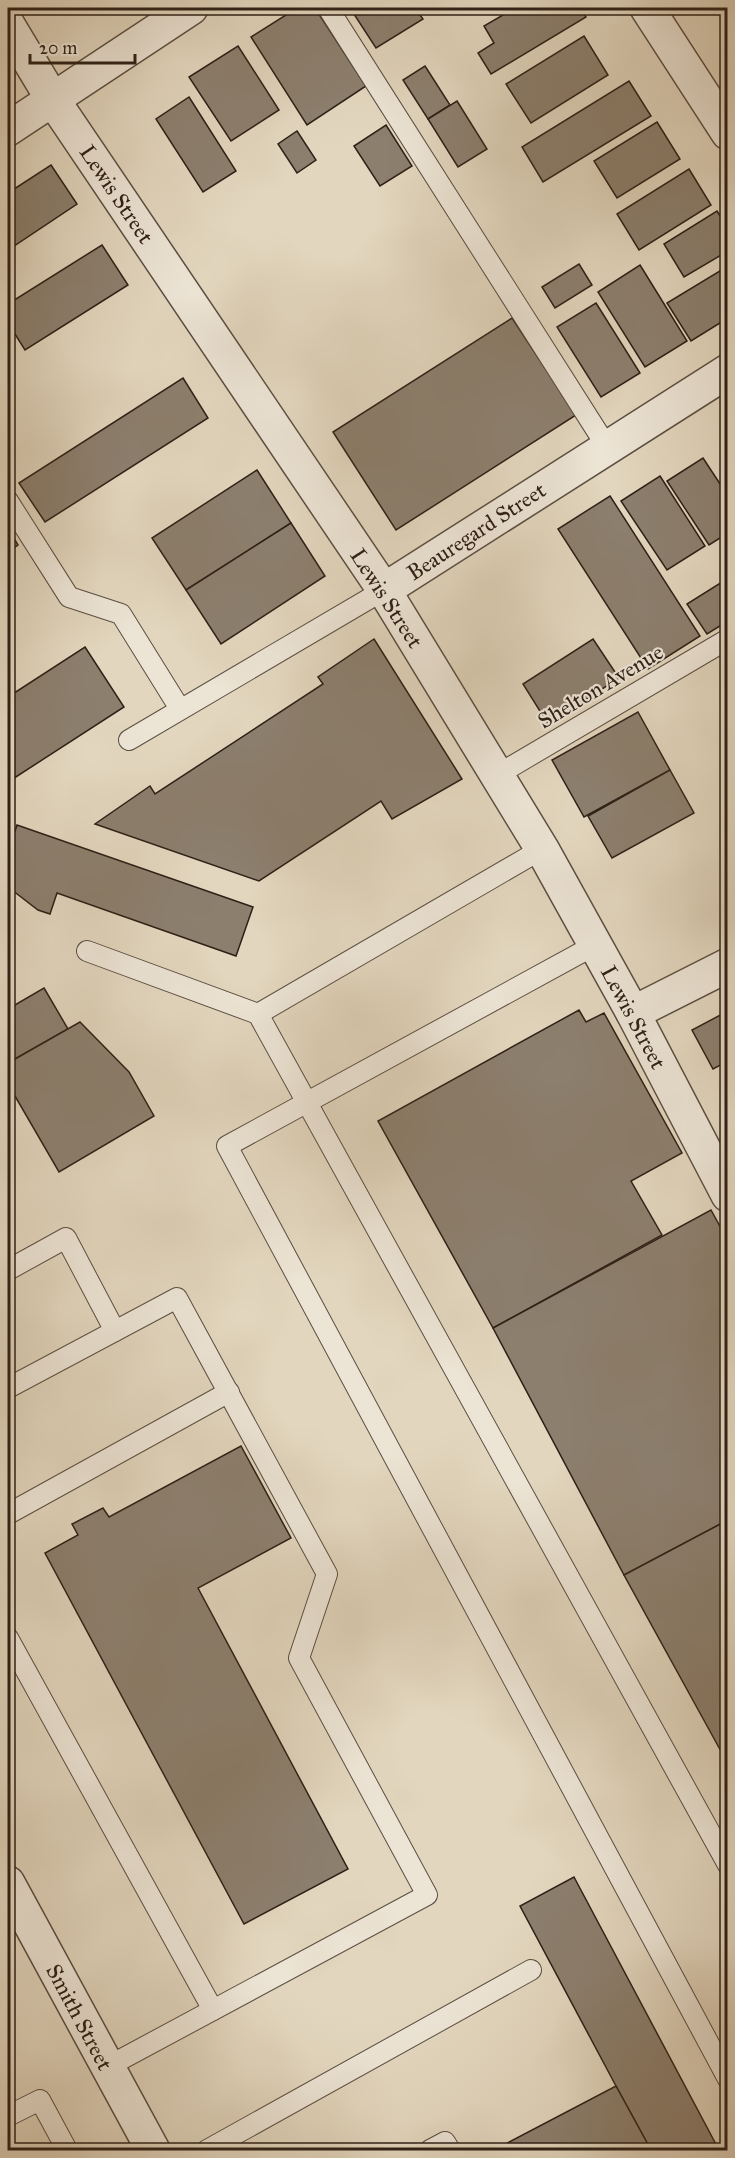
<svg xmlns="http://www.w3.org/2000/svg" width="735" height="2158" viewBox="0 0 735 2158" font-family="'IM FELL Great Primer',serif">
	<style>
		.building { fill: #8c7f6e; stroke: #2e2017; stroke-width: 1.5 }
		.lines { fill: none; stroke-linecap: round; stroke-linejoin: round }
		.lane-casing { stroke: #5b4e41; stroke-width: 22 }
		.street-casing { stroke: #5b4e41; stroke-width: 36 }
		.lane { stroke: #ece4d5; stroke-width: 20 }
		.street { stroke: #ece4d5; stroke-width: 33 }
		.labels { text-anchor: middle; stroke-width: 4.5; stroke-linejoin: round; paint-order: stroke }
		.street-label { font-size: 22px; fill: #2e2017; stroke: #ece4d5 }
	</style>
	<rect width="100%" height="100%" fill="#e2d6be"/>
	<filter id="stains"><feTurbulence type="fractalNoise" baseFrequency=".00333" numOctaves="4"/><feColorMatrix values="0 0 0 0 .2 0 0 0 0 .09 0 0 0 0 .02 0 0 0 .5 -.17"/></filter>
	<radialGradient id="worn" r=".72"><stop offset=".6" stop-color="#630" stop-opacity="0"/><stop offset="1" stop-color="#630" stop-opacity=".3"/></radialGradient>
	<g class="building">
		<path d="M297,8H315L366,86L307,125L251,37Z"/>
		<path d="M350,8H415L423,19L376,48Z"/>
		<path d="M515,8H580L586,17L491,74L478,53L494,43L484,26Z"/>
		<path d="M725,8H728V28L718,12Z"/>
		<path d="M584,36L608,75L531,123L506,84Z"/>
		<path d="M238,46L279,110L231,141L189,77Z"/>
		<path d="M425,66L450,105L428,119L403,80Z"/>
		<path d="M629,81L651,116L543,182L522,147Z"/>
		<path d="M189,97L236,171L203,192L156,119Z"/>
		<path d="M457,101L487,149L458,167L428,119Z"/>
		<path d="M657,122L680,159L617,198L594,161Z"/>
		<path d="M386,125L412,166L380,186L354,146Z"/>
		<path d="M297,131L316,160L297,173L278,144Z"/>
		<path d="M51,165L77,204L8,250V193Z"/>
		<path d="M689,169L711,205L639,250L617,214Z"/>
		<path d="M717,211L728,228V251L684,277L664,244Z"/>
		<path d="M102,245L128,285L25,350L8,323V304Z"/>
		<path d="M579,264L592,285L555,308L542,287Z"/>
		<path d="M640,265L687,341L645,367L598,292Z"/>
		<path d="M728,266V318L691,341L667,303Z"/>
		<path d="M596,303L640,373L601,397L557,327Z"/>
		<path d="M512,318L576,415L396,530L333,432Z"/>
		<path d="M183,378L208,418L45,522L19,483Z"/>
		<path d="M703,458L728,496V533L709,545L667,481Z"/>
		<path d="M257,470L291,523L186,590L152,538Z"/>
		<path d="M660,476L705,546L667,570L621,501Z"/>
		<path d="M610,496L700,636L648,669L558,529Z"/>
		<path d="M291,523L325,576L221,644L186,590Z"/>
		<path d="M8,528L18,545L8,552Z"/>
		<path d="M722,582L728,591V621L707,634L687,604Z"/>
		<path d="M374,639L462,779L392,819L381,801L259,881L95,824L150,786L155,794L323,684L318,677Z"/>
		<path d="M593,639L619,678L548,724L523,684Z"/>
		<path d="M85,647L124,707L8,782V697Z"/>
		<path d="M638,712L670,770L584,817L552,760Z"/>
		<path d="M670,770L694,813L612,858L588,816Z"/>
		<path d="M17,825L253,907L236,956L57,893L50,914L38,910L8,887V853Z"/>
		<path d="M44,988L68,1029L8,1063V1009Z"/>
		<path d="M579,1010L586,1022L604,1013L682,1153L631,1181L662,1235L493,1328L378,1121Z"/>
		<path d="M728,1011V1061L713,1069L692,1030Z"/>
		<path d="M80,1022L129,1072L154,1116L59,1172L8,1084V1063Z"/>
		<path d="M711,1210L728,1241V1520L624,1575L493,1328Z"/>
		<path d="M241,1446L291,1538L198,1588L348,1869L244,1924L45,1553L78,1535L72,1524L103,1508L109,1517Z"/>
		<path d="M728,1520V1764L624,1575Z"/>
		<path d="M574,1877L719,2150H651L616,2086L520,1906Z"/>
		<path d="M616,2086L651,2150H494Z"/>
	</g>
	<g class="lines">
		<defs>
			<g id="lane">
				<path d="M328,8L607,447"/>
				<path d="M8,501L69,597L121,614L180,709"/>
				<path d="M129,740L384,590"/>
				<path d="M497,775L728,639"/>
				<path d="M595,945L227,1146L728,2079"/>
				<path d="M87,951L258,1014L728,1865"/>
				<path d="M258,1014L542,849"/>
				<path d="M8,1270L66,1238L115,1331"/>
				<path d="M8,1388L177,1298L327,1574L299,1658L427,1895L107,2067"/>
				<path d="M8,1514L229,1392"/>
				<path d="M8,1638L213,2010"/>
				<path d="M8,2116L40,2100L67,2150"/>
				<path d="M207,2150L531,1970"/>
				<path d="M430,2150L445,2142L450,2150"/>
			</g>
			<g id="street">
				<path d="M647,8L728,133"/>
				<path d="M8,25L53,100L384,590L542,849L633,1013L728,1195"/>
				<path d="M8,129L191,8"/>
				<path d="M384,590L728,371"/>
				<path d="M633,1013L728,965"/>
				<path d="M8,1883L153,2150"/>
			</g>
		</defs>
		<use href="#lane" class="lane-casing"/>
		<use href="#street" class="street-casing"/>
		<use href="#lane" class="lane"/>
		<use href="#street" class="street"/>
	</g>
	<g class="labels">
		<g class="street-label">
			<text transform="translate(117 194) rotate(56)" y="8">Lewis Street</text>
			<text transform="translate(476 531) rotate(-33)" y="8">Beauregard Street</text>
			<text transform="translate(387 598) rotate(57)" y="8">Lewis Street</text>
			<text transform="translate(600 686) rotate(-31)" y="8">Shelton Avenue</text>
			<text transform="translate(634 1017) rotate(62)" y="8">Lewis Street</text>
			<text transform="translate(80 2017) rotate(62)" y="8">Smith Street</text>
		</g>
	</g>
	<rect width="735" height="2158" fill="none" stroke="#e2d6be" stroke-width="30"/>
	<rect x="9" y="9" width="717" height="2140" fill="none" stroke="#2e2017" stroke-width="3"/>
	<rect x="15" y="15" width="705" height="2128" fill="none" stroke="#2e2017" stroke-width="1.5"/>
	<path d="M30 54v9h105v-9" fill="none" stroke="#2e2017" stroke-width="3"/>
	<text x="39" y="54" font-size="18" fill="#2e2017" stroke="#ece4d5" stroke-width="4.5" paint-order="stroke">20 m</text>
	<rect width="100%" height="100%" filter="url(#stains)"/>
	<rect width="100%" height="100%" fill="url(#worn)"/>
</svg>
